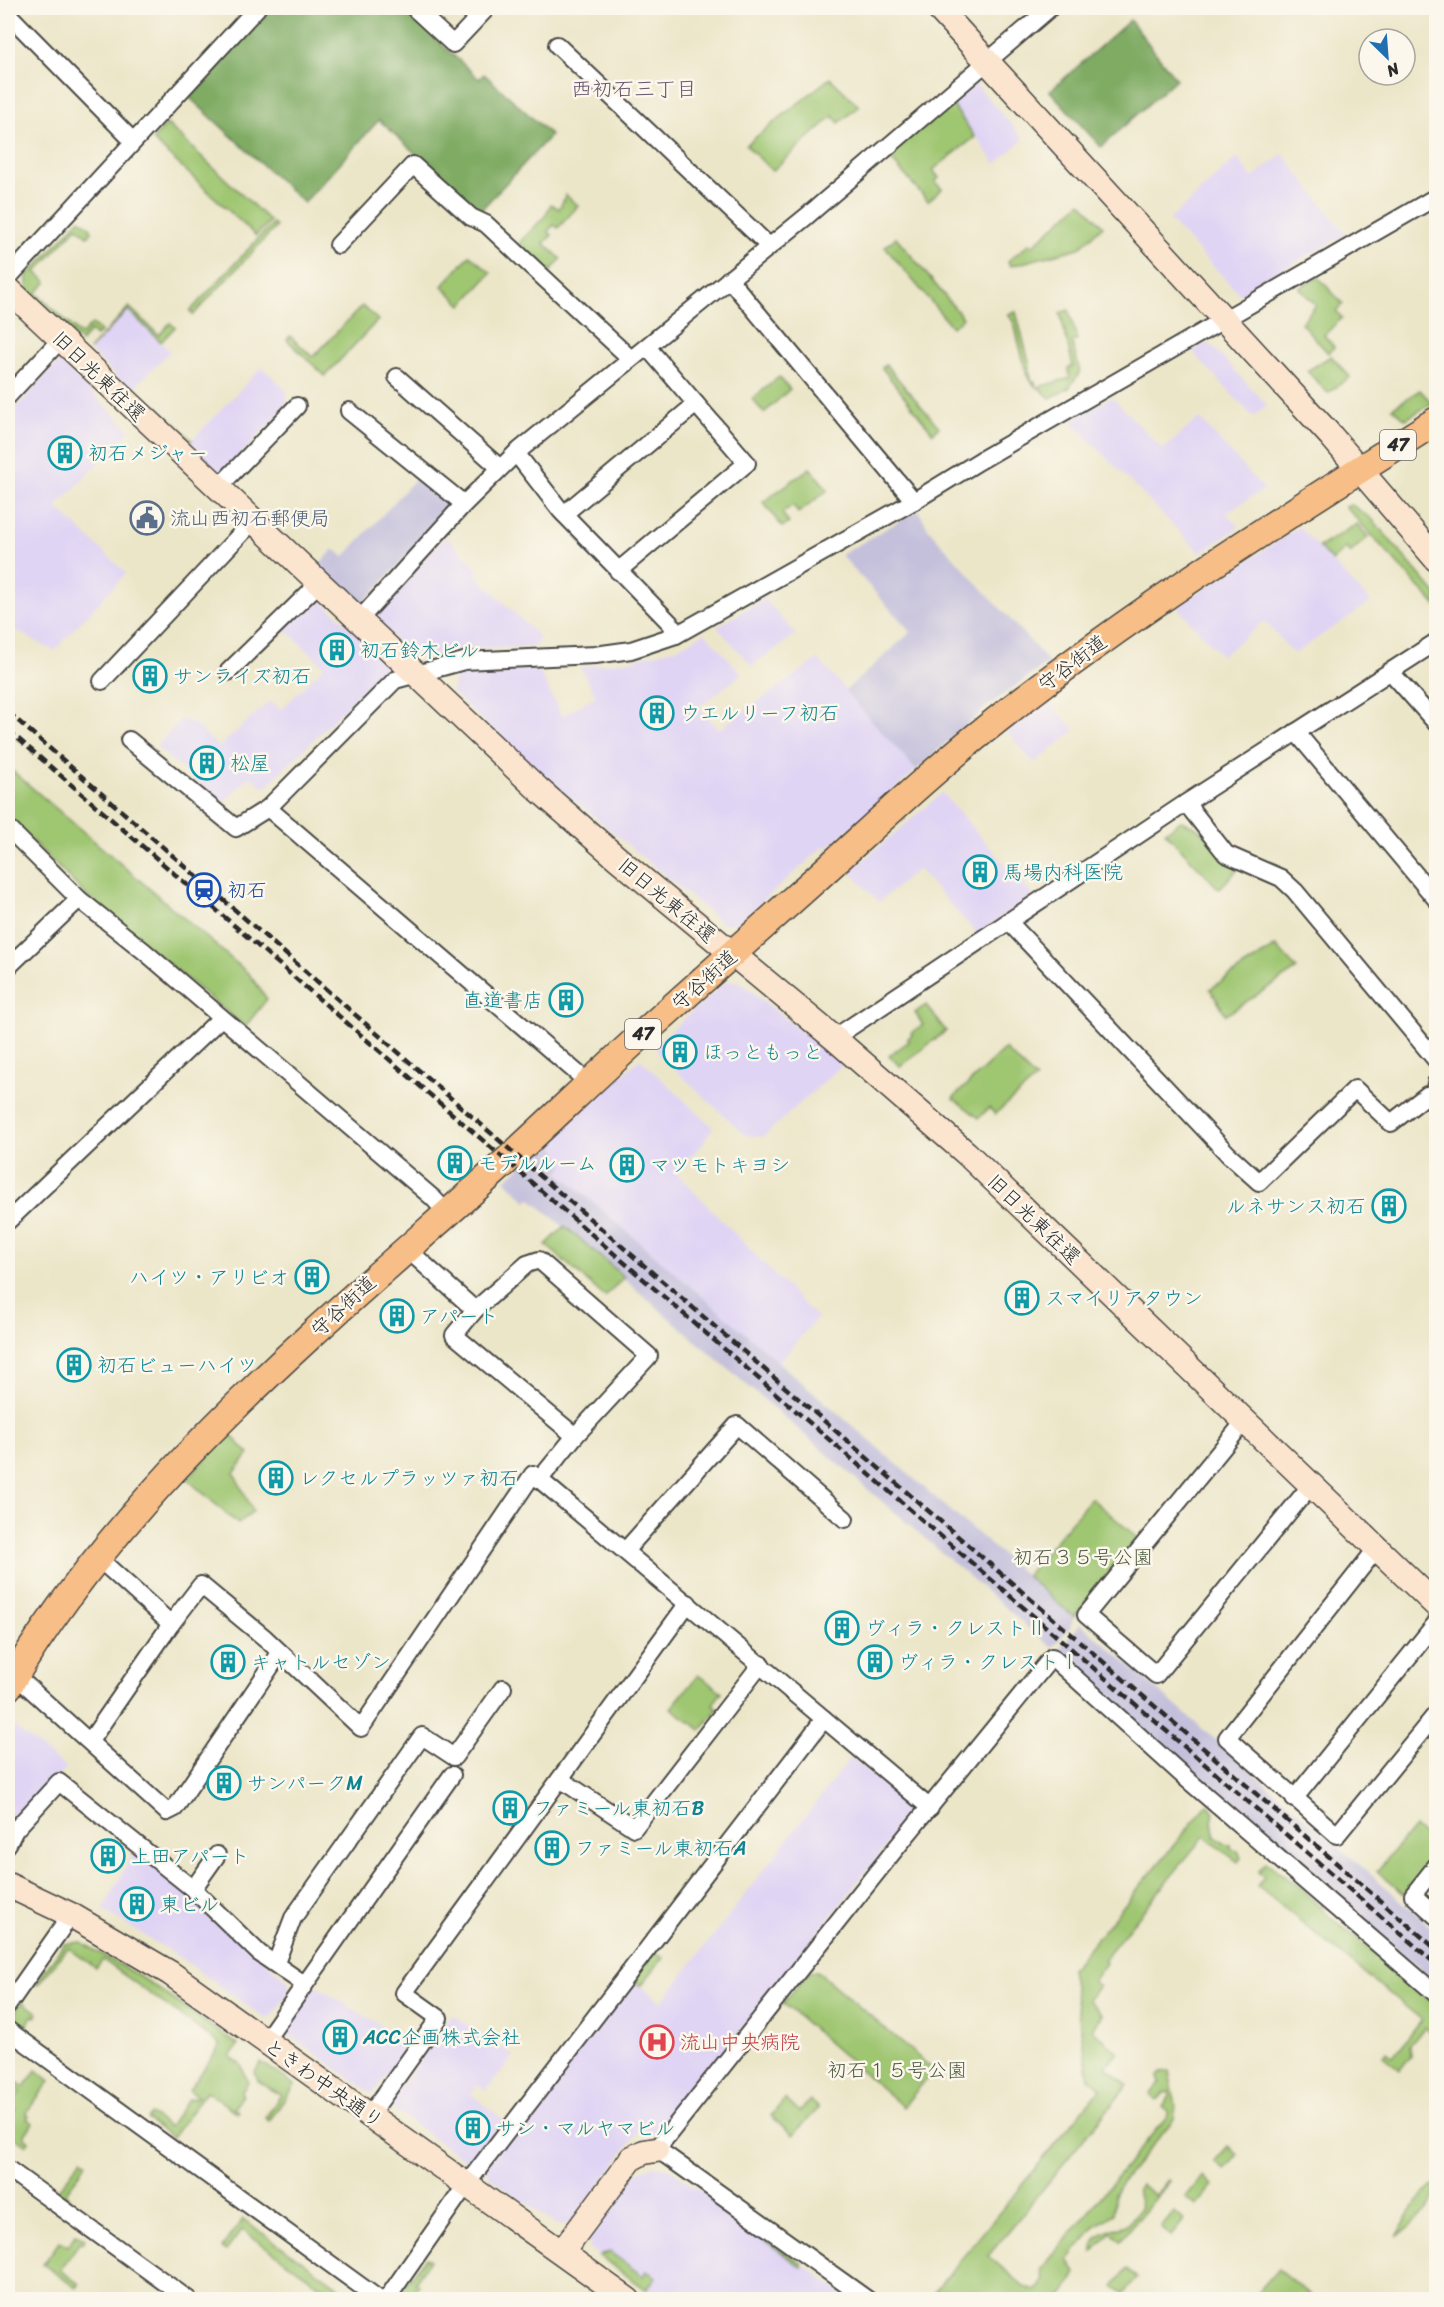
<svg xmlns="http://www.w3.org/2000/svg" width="1444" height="2307" viewBox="0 0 1444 2307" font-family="Sriracha,'Klee One',sans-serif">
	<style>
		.built { fill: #e0d4f4 }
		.industrial { fill: #c4c0db }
		.green { fill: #9fc671; stroke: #65784e; stroke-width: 1.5 }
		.forest { fill: #7fab63; stroke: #556b47; stroke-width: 1.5 }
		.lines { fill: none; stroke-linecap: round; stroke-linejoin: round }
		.street-casing { stroke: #484743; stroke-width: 20 }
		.secondary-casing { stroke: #484743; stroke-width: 27 }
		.primary-casing { stroke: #484743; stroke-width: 30 }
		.street { stroke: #fff; stroke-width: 16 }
		.secondary { stroke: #fce5cf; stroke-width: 24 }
		.primary { stroke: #f7be87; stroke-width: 27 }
		.rail { stroke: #2b2b2b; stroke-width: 4.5; stroke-dasharray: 9 4.5; stroke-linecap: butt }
		.labels { text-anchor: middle; stroke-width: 5; stroke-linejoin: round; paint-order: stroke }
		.shield { fill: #fbf7ec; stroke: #696865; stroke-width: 1.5 }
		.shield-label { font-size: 18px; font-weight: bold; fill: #2b2b2b }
		.street-label { font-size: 20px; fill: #2b2b2b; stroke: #fbf7ec }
		.culture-label { font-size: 20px; fill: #0d838f; stroke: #fbf7ec; text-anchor: start }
		.service-label { font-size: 20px; fill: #4e5e75; stroke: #fbf7ec; text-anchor: start }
		.transit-label { font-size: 20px; fill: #164399; stroke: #fbf7ec; text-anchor: start }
		.park-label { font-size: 20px; fill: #4e5a40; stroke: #fbf7ec }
		.health-label { font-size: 20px; fill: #be3a42; stroke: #fbf7ec; text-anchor: start }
		.neighbourhood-label { font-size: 21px; fill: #68586d; stroke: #fbf7ec }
	</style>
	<rect width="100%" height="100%" fill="#fbf7ec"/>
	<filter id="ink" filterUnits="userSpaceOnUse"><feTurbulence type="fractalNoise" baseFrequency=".0167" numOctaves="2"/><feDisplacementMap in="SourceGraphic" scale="12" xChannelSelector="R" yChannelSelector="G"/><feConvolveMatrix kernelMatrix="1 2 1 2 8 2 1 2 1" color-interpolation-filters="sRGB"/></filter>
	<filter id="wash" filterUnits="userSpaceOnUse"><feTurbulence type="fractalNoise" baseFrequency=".008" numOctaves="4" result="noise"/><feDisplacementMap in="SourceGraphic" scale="24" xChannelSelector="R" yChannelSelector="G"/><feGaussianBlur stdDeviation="1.35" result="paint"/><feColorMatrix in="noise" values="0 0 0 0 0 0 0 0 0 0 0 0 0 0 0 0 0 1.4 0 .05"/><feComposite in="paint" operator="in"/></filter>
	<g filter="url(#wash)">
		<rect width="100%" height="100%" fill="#ece6c9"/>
		<g class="built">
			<path d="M973,81L1024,139L996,164L950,101Z"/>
			<path d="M1283,154L1346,234L1312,254L1311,253L1240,295L1169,220L1237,157L1252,178Z"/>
			<path d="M128,310L170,351L131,391L90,351Z"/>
			<path d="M1208,342L1267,405L1253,417L1192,351Z"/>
			<path d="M59,361L130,430L56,507L126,573L54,651L8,626V416Z"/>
			<path d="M262,367L287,391V406L225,471L215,472L187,445Z"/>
			<path d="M1112,397L1163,450L1199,418L1264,489L1226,513L1239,527L1200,553L1071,421Z"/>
			<path d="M1299,527L1371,602L1294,654L1264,621L1222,656L1177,607Z"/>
			<path d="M446,536L478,569L475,574L539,637L535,647L473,648L416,658L374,621V612Z"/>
			<path d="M764,599L796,634L752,666L717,627Z"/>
			<path d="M321,600L389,664L265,788L250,776L222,804L156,747L181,719L193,723L219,747L270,701L281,710L324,666L284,628L312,601Z"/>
			<path d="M705,633L742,674L699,707L719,729L818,659L916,770L827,848L824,846L738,923H722L571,797V805L452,692L457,673L488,668L538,669L562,716L596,696L580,667L631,660L677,648Z"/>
			<path d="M1049,701L1075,730L1034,763L1007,732Z"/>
			<path d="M942,793L1033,896L977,934L918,869L879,902L850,872Z"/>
			<path d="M739,981L841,1064L840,1067L763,1137L745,1135L658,1054L656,1044L725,982Z"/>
			<path d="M640,1059L713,1127L702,1145L675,1172L817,1318L778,1363L558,1172L564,1165L551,1139Z"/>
			<path d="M8,1722L66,1768L8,1829Z"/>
			<path d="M851,1757L908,1807L909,1817L656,2137L641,2128L572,2223L557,2225L489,2177L486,2167L632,1979L662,2002Z"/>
			<path d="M135,1849L289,1982L290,1991L271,2017L266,2019L182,1959L103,1910Z"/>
			<path d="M314,1985L409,2043L373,2094L286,2033L284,2028Z"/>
			<path d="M452,2015L514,2056L486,2091L478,2085L471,2094L506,2122L477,2160L466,2161L387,2105Z"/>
			<path d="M653,2166L669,2168L851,2299H660L590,2249L588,2234L637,2172Z"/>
		</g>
		<g class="industrial">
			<path d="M419,475L452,502L453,506L360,606L317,567L334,549L344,557Z"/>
			<path d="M918,510L929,530L1049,662L989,705L916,770L845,691L911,632L841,555Z"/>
			<path d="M551,1139L564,1165L558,1172L1074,1617L1070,1627L1052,1648L530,1198L526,1201L505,1180Z"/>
			<path d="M1080,1624L1085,1627L1436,1931V1983L1184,1766L1058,1652L1062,1645Z"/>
		</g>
		<g class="green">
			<path d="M830,78L859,106L839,123L833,116L772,171L746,145Z"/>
			<path d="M950,101L975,137L933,170L939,178L935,182L942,189L928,201L887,155Z"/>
			<path d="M167,124L270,221L256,236L154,141L153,139Z"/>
			<path d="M566,195L578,206L558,228L554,225L548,231L552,235L544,243L561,259L549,273L520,247V242L545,216L551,204L559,209Z"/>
			<path d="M1081,202L1103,226L1079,248L1010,266L1008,261L1029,244L1032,246Z"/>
			<path d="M80,219L91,228V233L87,236L77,227L36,272L47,282L36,293L81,335L92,324L101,331L96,336L90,331L81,342L27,291V276Z"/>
			<path d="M273,223L276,227L193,315L190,311Z"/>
			<path d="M896,237L963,318L952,327L885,247Z"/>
			<path d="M470,255L491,273L462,305L442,286Z"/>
			<path d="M1318,277L1343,304L1336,311L1342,318L1324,335L1334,347L1328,353L1301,323L1316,305L1299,288Z"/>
			<path d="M362,306L378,320L325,376L287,340L290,336L313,357Z"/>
			<path d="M129,307L159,335L170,323L175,327L161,342L128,310L89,350Z"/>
			<path d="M1069,310L1077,340L1072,342L1080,372L1069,388L1050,398L1038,387L1070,378L1068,368L1073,366L1060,313Z"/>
			<path d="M1016,312L1030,366L1028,367L1032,382L1035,381L1036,387L1027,376L1014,323L1008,314Z"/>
			<path d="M1331,356L1350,377L1328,393L1307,371Z"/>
			<path d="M886,365L939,427L933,433L882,368Z"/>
			<path d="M779,377L790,389L764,413L752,399Z"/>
			<path d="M1420,390L1432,403L1406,419L1392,408Z"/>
			<path d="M157,406L192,440L187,445L152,411Z"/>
			<path d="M810,468L828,490L798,513L793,505L782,513L789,523L782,527L763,502Z"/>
			<path d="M1352,505L1372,519L1436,594V606L1345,506Z"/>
			<path d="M1357,524L1368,537L1350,553L1346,548L1332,561L1319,547Z"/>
			<path d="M9,768L249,974L267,999L245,1027L86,895L13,822L8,816Z"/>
			<path d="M1181,821L1195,826L1240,867L1219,889L1165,832Z"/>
			<path d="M1276,946L1297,969L1226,1015L1210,989Z"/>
			<path d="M926,1005L946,1031L900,1066L889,1056L909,1041L907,1039L912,1035L911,1033L923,1025L915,1013Z"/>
			<path d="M1005,1049L1036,1079L995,1114L989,1108L979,1118L953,1098Z"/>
			<path d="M565,1226L624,1277L605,1297L546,1245Z"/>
			<path d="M229,1433L249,1454L234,1473L253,1511L238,1524L187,1479Z"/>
			<path d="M1091,1498L1138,1538L1074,1617L1026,1576Z"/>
			<path d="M698,1675L722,1692L713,1704L718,1709L701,1730L671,1708Z"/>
			<path d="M1208,1804L1214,1812L1212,1823L1215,1837L1226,1844L1231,1845L1232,1850L1238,1851L1241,1858L1238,1862L1204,1836L1103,1960L1106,1963L1093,1981L1099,1986L1088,2000L1103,2015L1092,2029L1118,2052L1106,2067L1128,2085L988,2256L1024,2286L1034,2290L1038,2289L1044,2280L1041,2270L1168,2115V2111L1163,2107L1170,2096L1169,2092L1164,2093L1157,2101L1150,2095L1160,2083L1158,2077L1161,2073L1169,2072L1176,2105L1174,2119L1119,2186L1114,2194V2214L1095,2226L1068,2260L1076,2273L1065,2293L1059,2299L928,2300L1101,2088L1089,2078L1071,1969Z"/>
			<path d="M1414,1827L1436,1847V1856L1404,1894L1377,1871Z"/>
			<path d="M1266,1862L1300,1887L1331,1918L1382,1958L1436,2006V2037L1425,2027L1410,2045L1411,2055L1400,2070L1383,2056L1387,2052L1393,2057L1422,2020L1257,1886L1264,1877L1258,1872Z"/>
			<path d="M81,1942L150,1983L238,2045L230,2057L241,2065L248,2083L241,2093L243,2095L234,2108L238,2111L237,2113L206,2091L172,2138L147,2119L151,2114L169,2127L188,2099L198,2097L189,2090L221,2045L103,1960L96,1968L68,1948L38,1985L36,1983L64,1944Z"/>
			<path d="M654,1951L663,1958L641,1986L632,1979Z"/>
			<path d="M810,1971H817L934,2070L903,2107L783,2003Z"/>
			<path d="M22,2002L38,2013L35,2017L33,2015L23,2030L19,2027L15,2012Z"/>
			<path d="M261,2062L295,2085L269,2121L265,2118L281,2095L258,2081L255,2072Z"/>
			<path d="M36,2070L50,2081L26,2113L29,2116L27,2119L33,2123L24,2136L29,2141L26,2146L10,2134L8,2136V2130L11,2125L8,2121L15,2110L10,2106L20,2092L8,2082V2075L24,2087Z"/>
			<path d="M785,2099L799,2112L810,2100L819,2108L793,2135L771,2116Z"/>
			<path d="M1228,2146L1238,2154L1225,2170L1214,2162Z"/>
			<path d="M82,2158L87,2162L65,2194L70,2199L68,2202L56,2193Z"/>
			<path d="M1203,2176L1213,2185L1196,2206L1186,2197Z"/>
			<path d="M1168,2180L1170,2181L1121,2240L1111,2232L1092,2252C1092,2231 1113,2230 1129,2224L1141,2206L1137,2191L1141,2184L1155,2196Z"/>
			<path d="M1436,2184C1437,2208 1414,2222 1396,2237C1407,2216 1418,2198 1436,2184Z"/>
			<path d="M1174,2212L1184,2220L1171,2236L1161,2228Z"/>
			<path d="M243,2219L356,2299H339L242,2230L226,2251L222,2248Z"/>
			<path d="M740,2219L802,2263V2267L739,2222Z"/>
			<path d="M75,2235L85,2239L83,2243L80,2242L60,2270L79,2284L76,2288L43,2264L60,2241L68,2246Z"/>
			<path d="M610,2252L643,2276L646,2271L656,2277L647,2290L599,2256Z"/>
			<path d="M426,2257L430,2260L415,2282L418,2285L412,2293L421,2299H404L402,2289Z"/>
			<path d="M1127,2269L1137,2278L1124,2294L1114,2286Z"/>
			<path d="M1278,2269L1315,2299H1252Z"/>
		</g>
		<g class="forest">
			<path d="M273,8H403L479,79L484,74L551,135L479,212L379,120L304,203L190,98Z"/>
			<path d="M1130,20L1176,79L1101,147L1050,91Z"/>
		</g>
	</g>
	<g filter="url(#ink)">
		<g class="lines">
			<defs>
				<g id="street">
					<path d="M414,8L453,44L487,8"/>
					<path d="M9,15L133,141"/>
					<path d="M557,45L769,246"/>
					<path d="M338,245L413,165L471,217L486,224L631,359"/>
					<path d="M8,278L257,8"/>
					<path d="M729,279L914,501"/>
					<path d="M397,377L500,468"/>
					<path d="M8,396L61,339"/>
					<path d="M349,411L464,504"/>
					<path d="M516,453L561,511L671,624L676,635"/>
					<path d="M218,488L297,406"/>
					<path d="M564,514L696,404"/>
					<path d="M618,571L747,463L647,347"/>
					<path d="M359,620L464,504L516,453L807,216L1050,8"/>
					<path d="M1390,671L1436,723"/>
					<path d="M228,672L319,583"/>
					<path d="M102,681L253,521"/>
					<path d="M1296,732L1436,899"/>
					<path d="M129,740L236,828L268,808L395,680L464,661L595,655L631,650L676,635L914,501L981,460L1436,197"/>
					<path d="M1186,803L1226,854L1281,878L1295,891L1436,1060"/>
					<path d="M268,808L590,1084"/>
					<path d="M8,828L79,899L145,952L433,1198L447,1213"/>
					<path d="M1008,921L1228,1154L1259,1182L1355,1089L1391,1123L1427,1095L1434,1094L1436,1083"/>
					<path d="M8,967L79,899"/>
					<path d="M834,1038L1186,803L1436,642"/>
					<path d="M8,1221L221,1018"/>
					<path d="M407,1249L475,1310L454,1335L575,1436"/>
					<path d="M475,1310L527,1264L539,1260L649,1356L575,1436L540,1479"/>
					<path d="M1244,1422L1086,1615L1156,1675L1311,1485"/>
					<path d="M1377,1548L1227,1738L1337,1835L1436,1714"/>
					<path d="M625,1551L737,1425L845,1519"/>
					<path d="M97,1557L171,1624L201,1585L265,1638L361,1728L533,1474L930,1808"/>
					<path d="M15,1675L167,1812L175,1808L280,1653"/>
					<path d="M90,1741L171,1624"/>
					<path d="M560,1779L634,1828L761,1664"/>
					<path d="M1294,1799L1436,1623"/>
					<path d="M8,1844L15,1830L59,1782L193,1889L259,1953L304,1984"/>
					<path d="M1436,1866L1413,1895L1436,1916"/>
					<path d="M193,1889L217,1855"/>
					<path d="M276,1963L293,1918L422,1736L454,1757L503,1688"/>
					<path d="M8,2005L71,1915"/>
					<path d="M8,2030L380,2300"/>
					<path d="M265,2041L452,1775"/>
					<path d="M370,2115L439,2018L404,1993L688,1603"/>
					<path d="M8,2169L189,2300"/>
					<path d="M386,2300L466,2185L824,1719"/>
					<path d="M868,2300L667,2156L656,2150L893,1852L1052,1657L1189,1781L1436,1994"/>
				</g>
				<g id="secondary">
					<path d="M938,8L1331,436L1436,559"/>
					<path d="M8,289L538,789L617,858L834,1038L966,1153L1436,1605"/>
					<path d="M8,1885L71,1915L170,1973L628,2300"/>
					<path d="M562,2252L632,2158L644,2152L656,2150"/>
				</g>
				<path id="primary" d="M8,1687C131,1478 325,1324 503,1164C548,1123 592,1080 637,1039C697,986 757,932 817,878C871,829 925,777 983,731C1126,616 1281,519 1436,421"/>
			</defs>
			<use href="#street" class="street-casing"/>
			<use href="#secondary" class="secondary-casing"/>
			<use href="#primary" class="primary-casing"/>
			<use href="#street" class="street"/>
			<use href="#secondary" class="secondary"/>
			<use href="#primary" class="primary"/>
			<g class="rail">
				<path d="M8,712L523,1161L1436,1949"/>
				<path d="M8,730L1436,1964"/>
			</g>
		</g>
	</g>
	<defs>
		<symbol id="building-ring" viewBox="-11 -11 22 22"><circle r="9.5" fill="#fbf7ec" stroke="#0f9aa8" stroke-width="1.5"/><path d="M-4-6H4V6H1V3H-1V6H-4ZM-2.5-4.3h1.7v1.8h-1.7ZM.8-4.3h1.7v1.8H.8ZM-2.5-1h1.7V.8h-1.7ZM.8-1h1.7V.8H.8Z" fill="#0f9aa8"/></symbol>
		<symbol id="civic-ring" viewBox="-11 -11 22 22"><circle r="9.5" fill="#fbf7ec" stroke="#5c6f8a" stroke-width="1.5"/><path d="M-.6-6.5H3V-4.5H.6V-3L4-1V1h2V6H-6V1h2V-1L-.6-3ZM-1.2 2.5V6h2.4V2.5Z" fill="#5c6f8a"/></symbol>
		<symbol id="station-ring" viewBox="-11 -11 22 22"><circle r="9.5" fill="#fbf7ec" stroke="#1a4fb4" stroke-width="1.5"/><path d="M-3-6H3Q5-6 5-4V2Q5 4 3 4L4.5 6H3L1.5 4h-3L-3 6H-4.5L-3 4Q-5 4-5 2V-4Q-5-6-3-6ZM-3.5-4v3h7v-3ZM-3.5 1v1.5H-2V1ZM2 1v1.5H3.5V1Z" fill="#1a4fb4"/></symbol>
		<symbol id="hospital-ring" viewBox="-11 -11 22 22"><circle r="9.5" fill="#fbf7ec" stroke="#e0444e" stroke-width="1.5"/><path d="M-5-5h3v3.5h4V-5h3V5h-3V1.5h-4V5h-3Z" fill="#e0444e"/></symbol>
	</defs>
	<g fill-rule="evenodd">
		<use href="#building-ring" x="46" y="434" width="38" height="38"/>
		<use href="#civic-ring" x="128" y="499" width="38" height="38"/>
		<use href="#building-ring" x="318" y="631" width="38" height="38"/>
		<use href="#building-ring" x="131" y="657" width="38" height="38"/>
		<use href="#building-ring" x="638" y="694" width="38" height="38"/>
		<use href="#building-ring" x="188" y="744" width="38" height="38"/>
		<use href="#building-ring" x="961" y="853" width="38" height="38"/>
		<use href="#station-ring" x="185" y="871" width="38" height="38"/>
		<use href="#building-ring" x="547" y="981" width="38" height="38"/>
		<use href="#building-ring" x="661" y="1033" width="38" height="38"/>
		<use href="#building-ring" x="436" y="1144" width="38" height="38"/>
		<use href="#building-ring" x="608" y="1146" width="38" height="38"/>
		<use href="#building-ring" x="1370" y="1187" width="38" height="38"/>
		<use href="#building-ring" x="293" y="1258" width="38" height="38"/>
		<use href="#building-ring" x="1003" y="1279" width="38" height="38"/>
		<use href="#building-ring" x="378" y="1297" width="38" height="38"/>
		<use href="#building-ring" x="55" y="1346" width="38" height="38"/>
		<use href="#building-ring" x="257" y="1459" width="38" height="38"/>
		<use href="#building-ring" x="823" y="1609" width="38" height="38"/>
		<use href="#building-ring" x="209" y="1643" width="38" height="38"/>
		<use href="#building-ring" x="856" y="1643" width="38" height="38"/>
		<use href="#building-ring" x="205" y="1764" width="38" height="38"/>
		<use href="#building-ring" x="491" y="1789" width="38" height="38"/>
		<use href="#building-ring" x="533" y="1829" width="38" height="38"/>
		<use href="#building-ring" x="89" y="1837" width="38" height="38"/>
		<use href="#building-ring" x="118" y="1885" width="38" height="38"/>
		<use href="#building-ring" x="321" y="2018" width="38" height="38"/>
		<use href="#hospital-ring" x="638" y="2023" width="38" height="38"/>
		<use href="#building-ring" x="454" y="2109" width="38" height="38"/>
	</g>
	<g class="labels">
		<g class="shield">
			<rect x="1380" y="430" width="36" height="30" rx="4.5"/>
			<rect x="625" y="1019" width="36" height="30" rx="4.5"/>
		</g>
		<g class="shield-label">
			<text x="1398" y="451">47</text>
			<text x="643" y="1040">47</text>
		</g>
		<g class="street-label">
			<text transform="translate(99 376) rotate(44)" y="7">旧日光東往還</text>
			<text transform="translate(1072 663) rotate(-37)" y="7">守谷街道</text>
			<text transform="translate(667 900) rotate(40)" y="7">旧日光東往還</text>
			<text transform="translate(704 980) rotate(-42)" y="7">守谷街道</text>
			<text transform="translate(1034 1219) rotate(44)" y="7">旧日光東往還</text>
			<text transform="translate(343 1306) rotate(-43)" y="7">守谷街道</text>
			<text transform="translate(324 2083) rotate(35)" y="7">ときわ中央通り</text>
		</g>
		<g class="culture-label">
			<text x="88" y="460">初石メジャー</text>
			<text x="360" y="657">初石鈴木ビル</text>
			<text x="173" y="683">サンライズ初石</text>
			<text x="680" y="720">ウエルリーフ初石</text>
			<text x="230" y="770">松屋</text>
			<text x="1003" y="879">馬場内科医院</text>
			<text x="543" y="1007" text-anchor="end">直道書店</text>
			<text x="703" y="1059">ほっともっと</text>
			<text x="478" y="1170">モデルルーム</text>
			<text x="650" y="1172">マツモトキヨシ</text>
			<text x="1366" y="1213" text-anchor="end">ルネサンス初石</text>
			<text x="289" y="1284" text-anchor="end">ハイツ・アリビオ</text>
			<text x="1045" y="1305">スマイリアタウン</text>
			<text x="420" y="1323">アパート</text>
			<text x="97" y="1372">初石ビューハイツ</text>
			<text x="299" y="1485">レクセルプラッツァ初石</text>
			<text x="865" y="1635">ヴィラ・クレストⅡ</text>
			<text x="251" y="1669">キャトルセゾン</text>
			<text x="898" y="1669">ヴィラ・クレストⅠ</text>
			<text x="247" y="1790">サンパークM</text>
			<text x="533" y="1815">ファミール東初石B</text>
			<text x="575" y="1855">ファミール東初石A</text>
			<text x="131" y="1863">上田アパート</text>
			<text x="160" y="1911">東ビル</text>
			<text x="363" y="2044">ACC企画株式会社</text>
			<text x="496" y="2135">サン・マルヤマビル</text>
		</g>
		<g class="service-label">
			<text x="170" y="525">流山西初石郵便局</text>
		</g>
		<g class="transit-label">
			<text x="227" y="897">初石</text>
		</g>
		<g class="park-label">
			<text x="1083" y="1564">初石３５号公園</text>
			<text x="897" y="2077">初石１５号公園</text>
		</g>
		<g class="health-label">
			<text x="680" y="2049">流山中央病院</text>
		</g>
		<g class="neighbourhood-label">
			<text x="634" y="96">西初石三丁目</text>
		</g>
	</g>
	<rect width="1444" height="2307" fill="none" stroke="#fbf7ec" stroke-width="30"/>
	<g transform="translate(1387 57) rotate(155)"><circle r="28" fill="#fbf7ec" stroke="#a8a59f" stroke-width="1.5"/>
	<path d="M0-4.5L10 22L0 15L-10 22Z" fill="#1f6fb2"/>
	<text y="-9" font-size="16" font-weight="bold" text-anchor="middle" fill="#2b2b2b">N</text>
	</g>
</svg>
